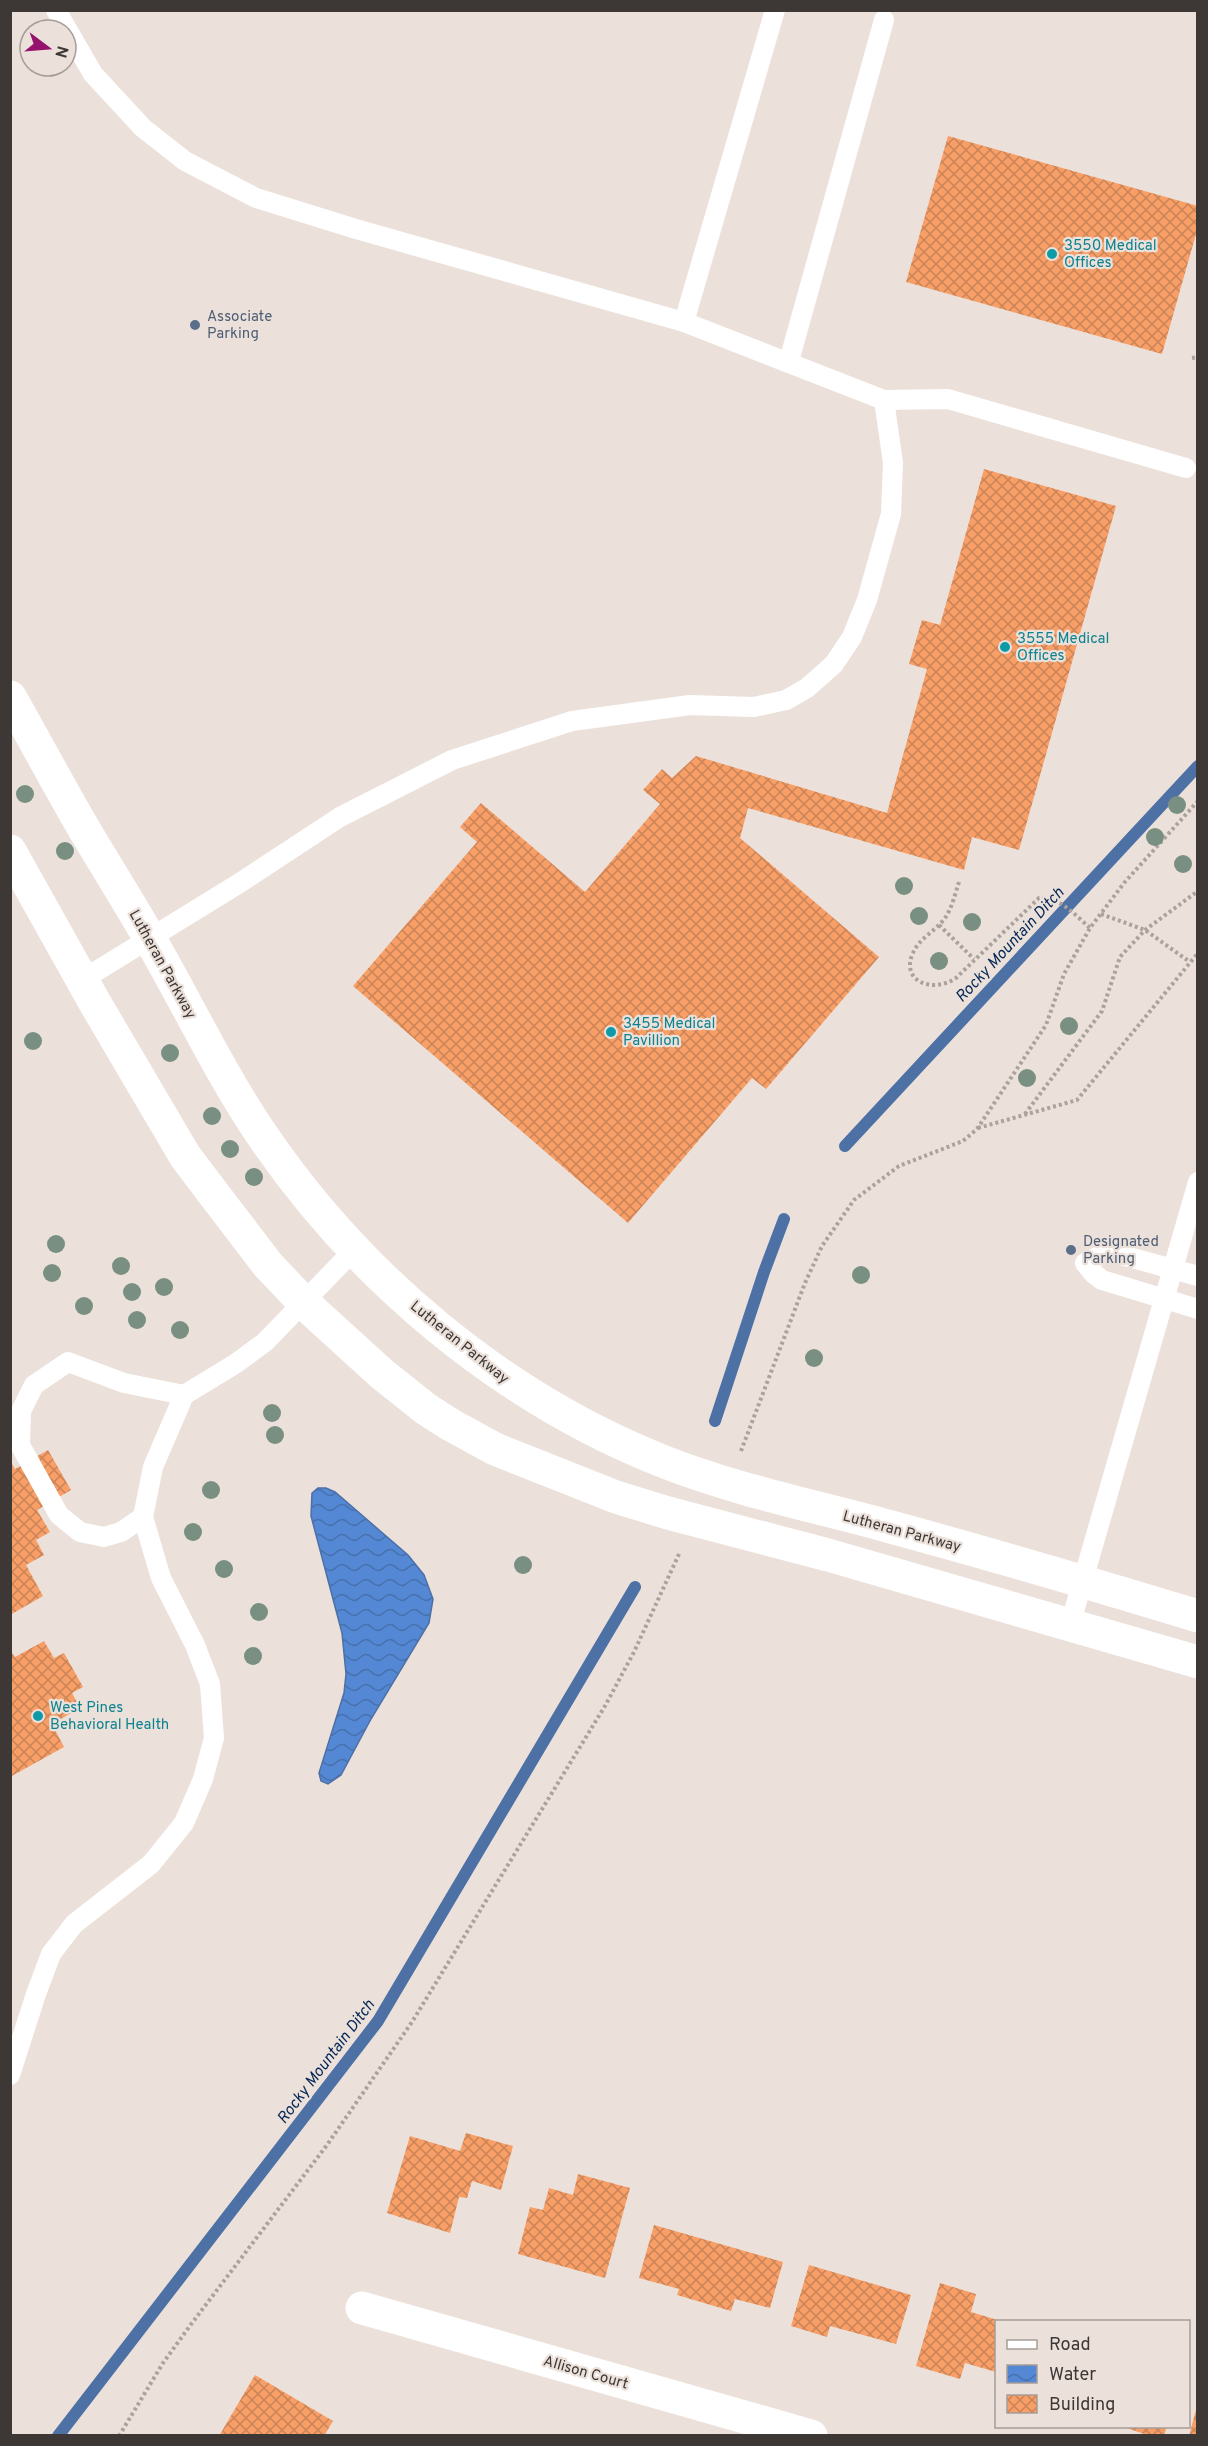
<svg xmlns="http://www.w3.org/2000/svg" width="1208" height="2446" viewBox="0 0 1208 2446" font-family="Overpass,sans-serif">
	<style>
		.water { fill: url(#water-waves); stroke: #4d70a5; stroke-width: 1.5 }
		.lines { fill: none; stroke-linecap: round; stroke-linejoin: round }
		.stream { stroke: #4d70a5; stroke-width: 12 }
		.building { fill: url(#building-cross-hatch) }
		.path { stroke: #aba29d; stroke-width: 4; stroke-dasharray: 3 3; stroke-linecap: butt }
		.lane { stroke: #fff; stroke-width: 20 }
		.street { stroke: #fff; stroke-width: 33 }
		.tree { fill: #798f81 }
		.culture-dot { fill: #0f9aa8; stroke: #ece1da; stroke-width: 2 }
		.service-dot { fill: #5c6f8a; stroke: #ece1da; stroke-width: 2 }
		.labels { text-anchor: middle; stroke-width: 4.5; stroke-linejoin: round; paint-order: stroke }
		.culture-label { font-size: 15px; fill: #0d838f; stroke: #ece1da; text-anchor: start }
		.service-label { font-size: 15px; fill: #4e5e75; stroke: #ece1da; text-anchor: start }
		.street-label { font-size: 15px; fill: #3d3836; stroke: #ece1da }
		.water-label { font-size: 16px; font-style: italic; fill: #042757; stroke: #ece1da }
	</style>
	<defs>
		<pattern id="water-waves" width="16" height="10" patternUnits="userSpaceOnUse" patternTransform="scale(1.5)"><rect width="16" height="10" fill="#5488d4"/><path d="M0 5q4-4 8 0t8 0" fill="none" stroke="#4770ad"/></pattern>
		<pattern id="building-cross-hatch" width="8" height="8" patternUnits="userSpaceOnUse" patternTransform="scale(1.5)"><rect width="8" height="8" fill="#f89f67"/><path d="M0 0l8 8M0 8l8-8" fill="none" stroke="#ca8356"/></pattern>
	</defs>
	<rect width="100%" height="100%" fill="#ece1da"/>
	<path class="water" d="M318,1488H326L335,1492L408,1555L424,1575L433,1599L429,1623L371,1719L341,1775L328,1784L321,1781L319,1773L344,1693L346,1674L342,1633L311,1516L312,1493Z"/>
	<g class="lines">
		<g class="stream">
			<path d="M845,1146L1198,766"/>
			<path d="M715,1421L764,1272L784,1219"/>
			<path d="M58,2436L378,2021L635,1587"/>
		</g>
	</g>
	<g class="building">
		<path d="M948,136L1198,206V227L1162,354L906,282Z"/>
		<path d="M984,469L1116,506L1019,850L972,837L964,870L748,808L740,838L879,957L766,1089L752,1078L628,1223L353,986L477,842L460,827L481,803L585,892L660,804L643,790L662,769L672,778L696,756L887,813L927,669L909,664L922,620L940,625Z"/>
		<path d="M48,1450L71,1490L37,1510L50,1532L36,1540L44,1555L26,1565L43,1596L10,1615V1461L15,1469Z"/>
		<path d="M44,1641L54,1658L64,1653L83,1687L72,1693L80,1708L52,1724L64,1747L10,1777V1650L15,1657Z"/>
		<path d="M466,2133L513,2146L501,2190L472,2181L467,2198L459,2197L450,2233L387,2213L410,2136L460,2151Z"/>
		<path d="M578,2174L630,2188L605,2278L518,2254L530,2207L543,2210L549,2188L573,2195Z"/>
		<path d="M654,2225L783,2262L770,2308L735,2299L731,2311L677,2295L679,2289L639,2278Z"/>
		<path d="M809,2265L911,2295L896,2344L830,2326L827,2337L791,2326Z"/>
		<path d="M940,2283L976,2294L971,2312L1001,2321L996,2322V2372L965,2363L960,2379L916,2366Z"/>
		<path d="M255,2375L333,2421L324,2436H219Z"/>
		<path d="M1197,2406L1198,2436H1189Z"/>
		<path d="M1121,2426H1167L1164,2436H1150Z"/>
	</g>
	<g class="lines">
		<g class="path">
			<path d="M1192,358L1198,357"/>
			<path d="M959,882C955,894 952,908 945,918C936,931 919,938 913,953C900,981 932,994 956,978L1039,898C1058,895 1076,916 1090,928"/>
			<path d="M1101,914L1145,930L1190,962"/>
			<path d="M939,925L974,959"/>
			<path d="M1025,1114L1102,1011L1120,957L1145,930L1198,891"/>
			<path d="M978,1128L1077,1100L1198,953"/>
			<path d="M741,1451L805,1283L822,1246L854,1200L899,1166L963,1141L977,1129L1046,1025L1064,974L1090,928L1124,883L1198,801"/>
			<path d="M119,2436L163,2363L192,2323L327,2145L412,2022L605,1706L634,1652L679,1554"/>
		</g>
		<g class="lane">
			<path d="M56,10L93,74L143,128L185,161L256,198L356,229L684,322L884,400L948,399L1186,468"/>
			<path d="M684,322L775,10"/>
			<path d="M789,361L884,20"/>
			<path d="M82,980L238,884L340,817L452,760L572,721L690,705L754,707L786,700L807,688L834,664L852,637L867,600L891,514L893,463L884,400"/>
			<path d="M1198,1276L1114,1253H1105L1085,1263L1093,1273L1102,1280L1198,1309"/>
			<path d="M143,1517L121,1532L104,1537L80,1532L59,1515L20,1445L21,1411L34,1385L68,1362L124,1383L184,1395"/>
			<path d="M1070,1625L1198,1182"/>
			<path d="M10,2075L36,1994L51,1954L74,1924L151,1864L184,1823L203,1779L214,1738L210,1684L195,1645L161,1578L143,1517L153,1467L184,1395L235,1364L265,1342L355,1249"/>
		</g>
		<g class="street">
			<path d="M10,697C35,741 59,786 84,829C106,866 129,902 150,939C187,1003 219,1071 260,1132C357,1276 501,1397 662,1461C735,1490 815,1506 891,1527C994,1555 1096,1585 1198,1616"/>
			<path d="M10,851L95,1003L185,1156L213,1193L268,1265L304,1303L382,1374L426,1409L451,1425L495,1449L616,1497L668,1513L828,1555L1198,1662"/>
			<path d="M362,2308L811,2436"/>
		</g>
	</g>
	<g class="tree">
		<circle cx="25" cy="794" r="9"/>
		<circle cx="1177" cy="805" r="9"/>
		<circle cx="1155" cy="837" r="9"/>
		<circle cx="65" cy="851" r="9"/>
		<circle cx="1183" cy="864" r="9"/>
		<circle cx="904" cy="886" r="9"/>
		<circle cx="919" cy="916" r="9"/>
		<circle cx="972" cy="922" r="9"/>
		<circle cx="939" cy="961" r="9"/>
		<circle cx="1069" cy="1026" r="9"/>
		<circle cx="33" cy="1041" r="9"/>
		<circle cx="170" cy="1053" r="9"/>
		<circle cx="1027" cy="1078" r="9"/>
		<circle cx="212" cy="1116" r="9"/>
		<circle cx="230" cy="1149" r="9"/>
		<circle cx="254" cy="1177" r="9"/>
		<circle cx="56" cy="1244" r="9"/>
		<circle cx="121" cy="1266" r="9"/>
		<circle cx="52" cy="1273" r="9"/>
		<circle cx="861" cy="1275" r="9"/>
		<circle cx="164" cy="1287" r="9"/>
		<circle cx="132" cy="1292" r="9"/>
		<circle cx="84" cy="1306" r="9"/>
		<circle cx="137" cy="1320" r="9"/>
		<circle cx="180" cy="1330" r="9"/>
		<circle cx="814" cy="1358" r="9"/>
		<circle cx="272" cy="1413" r="9"/>
		<circle cx="275" cy="1435" r="9"/>
		<circle cx="211" cy="1490" r="9"/>
		<circle cx="193" cy="1532" r="9"/>
		<circle cx="523" cy="1565" r="9"/>
		<circle cx="224" cy="1569" r="9"/>
		<circle cx="259" cy="1612" r="9"/>
		<circle cx="253" cy="1656" r="9"/>
	</g>
	<g class="culture-dot">
		<circle cx="1052" cy="254" r="6"/>
		<circle cx="1005" cy="647" r="6"/>
		<circle cx="611" cy="1032" r="6"/>
		<circle cx="38" cy="1716" r="6"/>
	</g>
	<g class="service-dot">
		<circle cx="195" cy="325" r="6"/>
		<circle cx="1071" cy="1250" r="6"/>
	</g>
	<g class="labels">
		<g class="culture-label">
			<text x="1064" y="250">3550 Medical<tspan x="1064" dy="17">Offices</tspan></text>
			<text x="1017" y="643">3555 Medical<tspan x="1017" dy="17">Offices</tspan></text>
			<text x="623" y="1028">3455 Medical<tspan x="623" dy="17">Pavillion</tspan></text>
			<text x="50" y="1712">West Pines<tspan x="50" dy="17">Behavioral Health</tspan></text>
		</g>
		<g class="service-label">
			<text x="207" y="321">Associate<tspan x="207" dy="17">Parking</tspan></text>
			<text x="1083" y="1246">Designated<tspan x="1083" dy="17">Parking</tspan></text>
		</g>
		<g class="street-label">
			<text transform="translate(163 964) rotate(61)" y="5">Lutheran Parkway</text>
			<text transform="translate(460 1342) rotate(39)" y="5">Lutheran Parkway</text>
			<text transform="translate(902 1531) rotate(15)" y="5">Lutheran Parkway</text>
			<text transform="translate(586 2372) rotate(16)" y="5">Allison Court</text>
		</g>
		<g class="water-label">
			<text transform="translate(1009 944) rotate(-47)" y="6">Rocky Mountain Ditch</text>
			<text transform="translate(325 2061) rotate(-53)" y="6">Rocky Mountain Ditch</text>
		</g>
	</g>
	<rect width="1208" height="2446" fill="none" stroke="#3d3836" stroke-width="24"/>
	<rect x="995" y="2320" width="195" height="108" fill="#ece1da" stroke="#a69d98" stroke-width="1.5"/>
	<rect x="1007" y="2340" width="30" height="9" fill="#ffffff" stroke="#a69d98" stroke-width="1.5"/>
	<text x="1049" y="2350" font-size="18" fill="#3d3836">Road</text>
	<rect x="1007" y="2365" width="30" height="18" fill="url(#water-waves)" stroke="#a69d98" stroke-width="1.5"/>
	<text x="1049" y="2380" font-size="18" fill="#3d3836">Water</text>
	<rect x="1007" y="2395" width="30" height="18" fill="url(#building-cross-hatch)" stroke="#a69d98" stroke-width="1.5"/>
	<text x="1049" y="2410" font-size="18" fill="#3d3836">Building</text>
	<g transform="translate(48 48) rotate(106)"><circle r="28" fill="#ece1da" stroke="#a69d98" stroke-width="1.5"/>
	<path d="M0-4.5L10 22L0 15L-10 22Z" fill="#95136c"/>
	<text y="-9" font-size="16" font-weight="bold" text-anchor="middle" fill="#3d3836">N</text>
	</g>
</svg>
